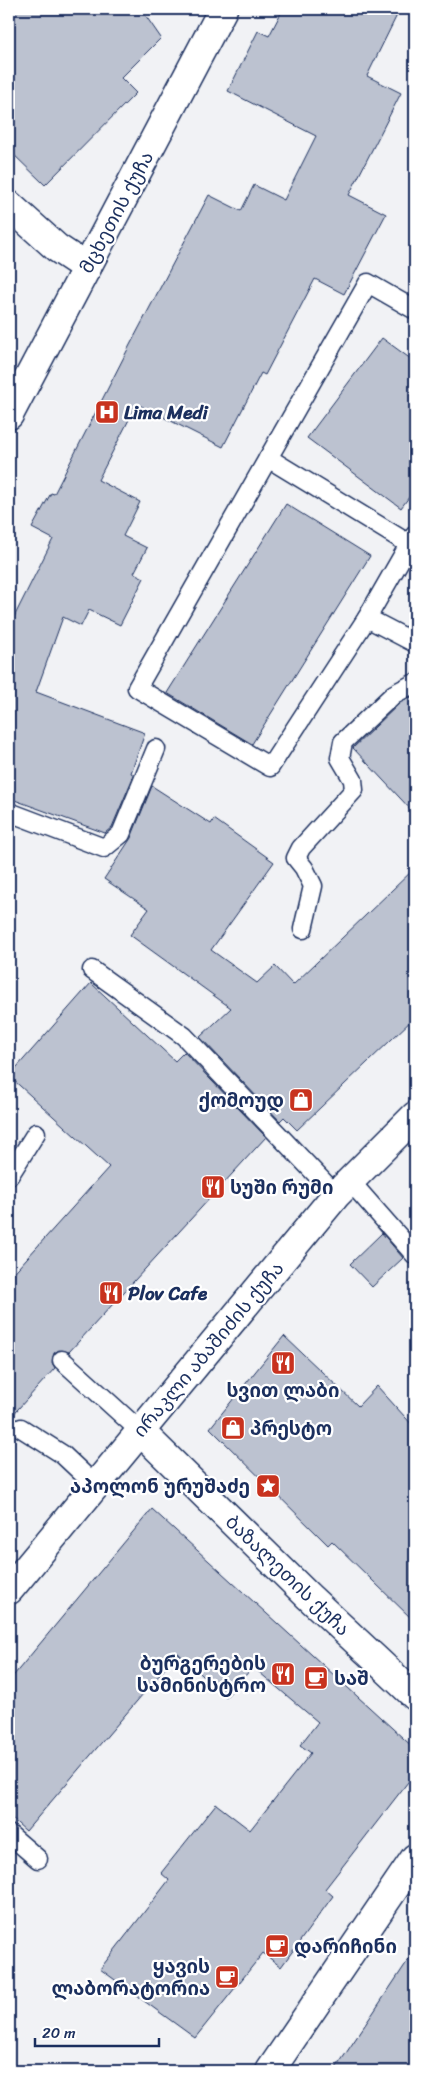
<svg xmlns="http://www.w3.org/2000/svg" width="424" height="2080" viewBox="0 0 424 2080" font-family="Sriracha,'Noto Sans Georgian',sans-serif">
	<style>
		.building { fill: #bcc2d0; stroke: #1b2f5e }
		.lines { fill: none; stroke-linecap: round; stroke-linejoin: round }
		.lane-casing { stroke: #1b2f5e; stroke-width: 21 }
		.street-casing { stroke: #1b2f5e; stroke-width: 31 }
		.secondary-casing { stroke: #1b2f5e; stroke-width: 31 }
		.lane { stroke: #fff; stroke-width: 18 }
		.street { stroke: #fff; stroke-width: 28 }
		.secondary { stroke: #fff; stroke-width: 28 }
		.labels { text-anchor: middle; stroke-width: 4.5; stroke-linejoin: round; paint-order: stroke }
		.street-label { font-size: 19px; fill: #1b2f5e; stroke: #fff }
		.poi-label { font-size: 19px; font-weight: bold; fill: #1b2f5e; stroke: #fff; text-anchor: start }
	</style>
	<rect width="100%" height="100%" fill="#f1f2f5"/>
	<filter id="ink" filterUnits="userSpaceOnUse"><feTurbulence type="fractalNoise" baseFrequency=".02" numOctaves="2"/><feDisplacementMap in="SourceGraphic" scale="10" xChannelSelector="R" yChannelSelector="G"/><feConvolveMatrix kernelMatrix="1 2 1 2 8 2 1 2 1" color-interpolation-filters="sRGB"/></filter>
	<g filter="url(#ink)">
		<g class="building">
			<path d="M9,9H141L161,38L121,78L136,93L45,185L9,150Z"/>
			<path d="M283,9H400L367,76L401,93L349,195L386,214L344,294L315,279L265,375L261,373L223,447L137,404L98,480L140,502L123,536L147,548L134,573L144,578L120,625L89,610L81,626L63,617L36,692L145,733L131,773L134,775L112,827L105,833L9,798V627L53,539L32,528L51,493L54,494L130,345L209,195L241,211L254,185L284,200L316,136L228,91L258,31L269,36Z"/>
			<path d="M382,338L415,362V489L401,508L307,438Z"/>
			<path d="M286,504L370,556L252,744L167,693Z"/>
			<path d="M415,695V814L353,748L400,703Z"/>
			<path d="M152,786L211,824L214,819L274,862L211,950L257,983L275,966L293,985L415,868V1017L297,1130L284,1117L280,1121L200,1037L231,1008L130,935L149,909L104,879L131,838Z"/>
			<path d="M91,983L175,1061L184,1052L266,1137L69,1352L59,1350L54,1353L52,1363L55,1368L9,1419V1278L109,1167L9,1076Z"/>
			<path d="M382,1233L403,1258L372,1287L350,1264Z"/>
			<path d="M284,1336L358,1406L377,1386L415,1428V1622L332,1541L328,1545L210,1428Z"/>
			<path d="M152,1509L415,1749V1773L325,1889L333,1896L281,1967L263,1953L195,2038L100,1969L169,1880L161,1873L216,1804L250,1830L311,1753L300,1745L318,1722L253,1667L226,1697L178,1653L26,1831L9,1816V1681Z"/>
			<path d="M415,1950V2071H334L371,2016Z"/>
		</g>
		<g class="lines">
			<defs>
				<g id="lane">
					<path d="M268,458L409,544"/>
					<path d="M414,536L367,618L415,643"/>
					<path d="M367,618L270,767L137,688L368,283L415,310"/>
					<path d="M9,812L104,848L121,834L156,749"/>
					<path d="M303,929L313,886L304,868L296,858L301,848L354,790L353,780L340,758L343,742L394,694L415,683"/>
					<path d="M92,970L184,1036L336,1195"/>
					<path d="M9,1176L36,1133"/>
					<path d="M350,1181L415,1255"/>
					<path d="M62,1360L140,1431"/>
					<path d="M21,1428L62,1454L95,1485"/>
					<path d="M9,1834L38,1859"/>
				</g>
				<g id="street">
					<path d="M9,205L57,248L87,268"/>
					<path d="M9,415L223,9"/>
					<path d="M140,1431L308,1596L415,1696"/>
				</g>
				<g id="secondary">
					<path d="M9,1590L336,1195L415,1116"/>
					<path d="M270,2071L415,1858"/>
				</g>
			</defs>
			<use href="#lane" class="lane-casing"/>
			<use href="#street" class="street-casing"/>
			<use href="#secondary" class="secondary-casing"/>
			<use href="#lane" class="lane"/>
			<use href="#street" class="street"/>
			<use href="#secondary" class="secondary"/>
		</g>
	</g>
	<defs>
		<symbol id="hospital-square" viewBox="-11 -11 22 22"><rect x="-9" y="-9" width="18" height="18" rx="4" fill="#c8321e" stroke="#fff"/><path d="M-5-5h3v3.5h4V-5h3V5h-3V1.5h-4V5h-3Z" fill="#fff"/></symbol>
		<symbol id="shop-square" viewBox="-11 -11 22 22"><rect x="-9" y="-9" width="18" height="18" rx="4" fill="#c8321e" stroke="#fff"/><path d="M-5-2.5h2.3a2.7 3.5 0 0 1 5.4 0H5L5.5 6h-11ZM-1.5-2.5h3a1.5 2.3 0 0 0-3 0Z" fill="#fff"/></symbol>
		<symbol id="restaurant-square" viewBox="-11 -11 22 22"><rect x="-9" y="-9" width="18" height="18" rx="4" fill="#c8321e" stroke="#fff"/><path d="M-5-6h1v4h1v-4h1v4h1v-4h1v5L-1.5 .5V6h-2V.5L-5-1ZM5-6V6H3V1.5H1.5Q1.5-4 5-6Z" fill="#fff"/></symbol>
		<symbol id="sight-square" viewBox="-11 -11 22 22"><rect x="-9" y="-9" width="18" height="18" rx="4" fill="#c8321e" stroke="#fff"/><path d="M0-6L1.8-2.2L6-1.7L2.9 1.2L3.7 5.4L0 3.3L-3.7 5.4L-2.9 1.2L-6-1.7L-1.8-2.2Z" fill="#fff"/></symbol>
		<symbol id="cafe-square" viewBox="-11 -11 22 22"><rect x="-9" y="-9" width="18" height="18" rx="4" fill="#c8321e" stroke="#fff"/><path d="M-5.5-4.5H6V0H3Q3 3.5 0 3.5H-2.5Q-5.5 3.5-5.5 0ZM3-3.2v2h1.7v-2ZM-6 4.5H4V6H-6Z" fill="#fff"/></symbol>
	</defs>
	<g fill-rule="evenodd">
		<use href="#hospital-square" x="93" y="398" width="28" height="28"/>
		<use href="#shop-square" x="287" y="1086" width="28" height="28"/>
		<use href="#restaurant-square" x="199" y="1173" width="28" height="28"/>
		<use href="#restaurant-square" x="97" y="1279" width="28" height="28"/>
		<use href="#restaurant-square" x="269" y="1349" width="28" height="28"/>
		<use href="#shop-square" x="219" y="1414" width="28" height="28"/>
		<use href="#sight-square" x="254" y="1472" width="28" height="28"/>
		<use href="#restaurant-square" x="269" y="1660" width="28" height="28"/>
		<use href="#cafe-square" x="302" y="1664" width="28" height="28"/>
		<use href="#cafe-square" x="263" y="1932" width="28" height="28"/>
		<use href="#cafe-square" x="213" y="1963" width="28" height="28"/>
	</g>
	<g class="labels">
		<g class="street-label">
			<text transform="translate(116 212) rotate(-62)" y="7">მცხეთის ქუჩა</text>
			<text transform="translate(208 1349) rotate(-50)" y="7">ირაკლი აბაშიძის ქუჩა</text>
			<text transform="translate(288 1575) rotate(44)" y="7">ბაზალეთის ქუჩა</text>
		</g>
		<g class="poi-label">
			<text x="124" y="419">Lima Medi</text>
			<text x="284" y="1107" text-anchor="end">ქომოუდ</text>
			<text x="230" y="1194">სუში რუმი</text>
			<text x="128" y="1300">Plov Cafe</text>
			<text x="283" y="1397" text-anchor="middle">სვით ლაბი</text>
			<text x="250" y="1435">პრესტო</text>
			<text x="250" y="1493" text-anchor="end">აპოლონ ურუშაძე</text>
			<text x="266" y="1670" text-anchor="end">ბურგერების<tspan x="266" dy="22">სამინისტრო</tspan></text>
			<text x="334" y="1685">საშ</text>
			<text x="294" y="1953">დარიჩინი</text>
			<text x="210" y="1973" text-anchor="end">ყავის<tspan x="210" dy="22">ლაბორატორია</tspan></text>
		</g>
	</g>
	<rect width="424" height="2080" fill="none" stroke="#fff" stroke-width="30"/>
	<rect x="15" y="15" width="394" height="2050" fill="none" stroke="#1b2f5e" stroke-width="2" filter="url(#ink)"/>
	<path d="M35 2038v8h124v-8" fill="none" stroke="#1b2f5e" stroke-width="2.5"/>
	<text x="42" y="2038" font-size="15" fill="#1b2f5e" stroke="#ffffff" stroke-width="4" paint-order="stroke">20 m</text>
</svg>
